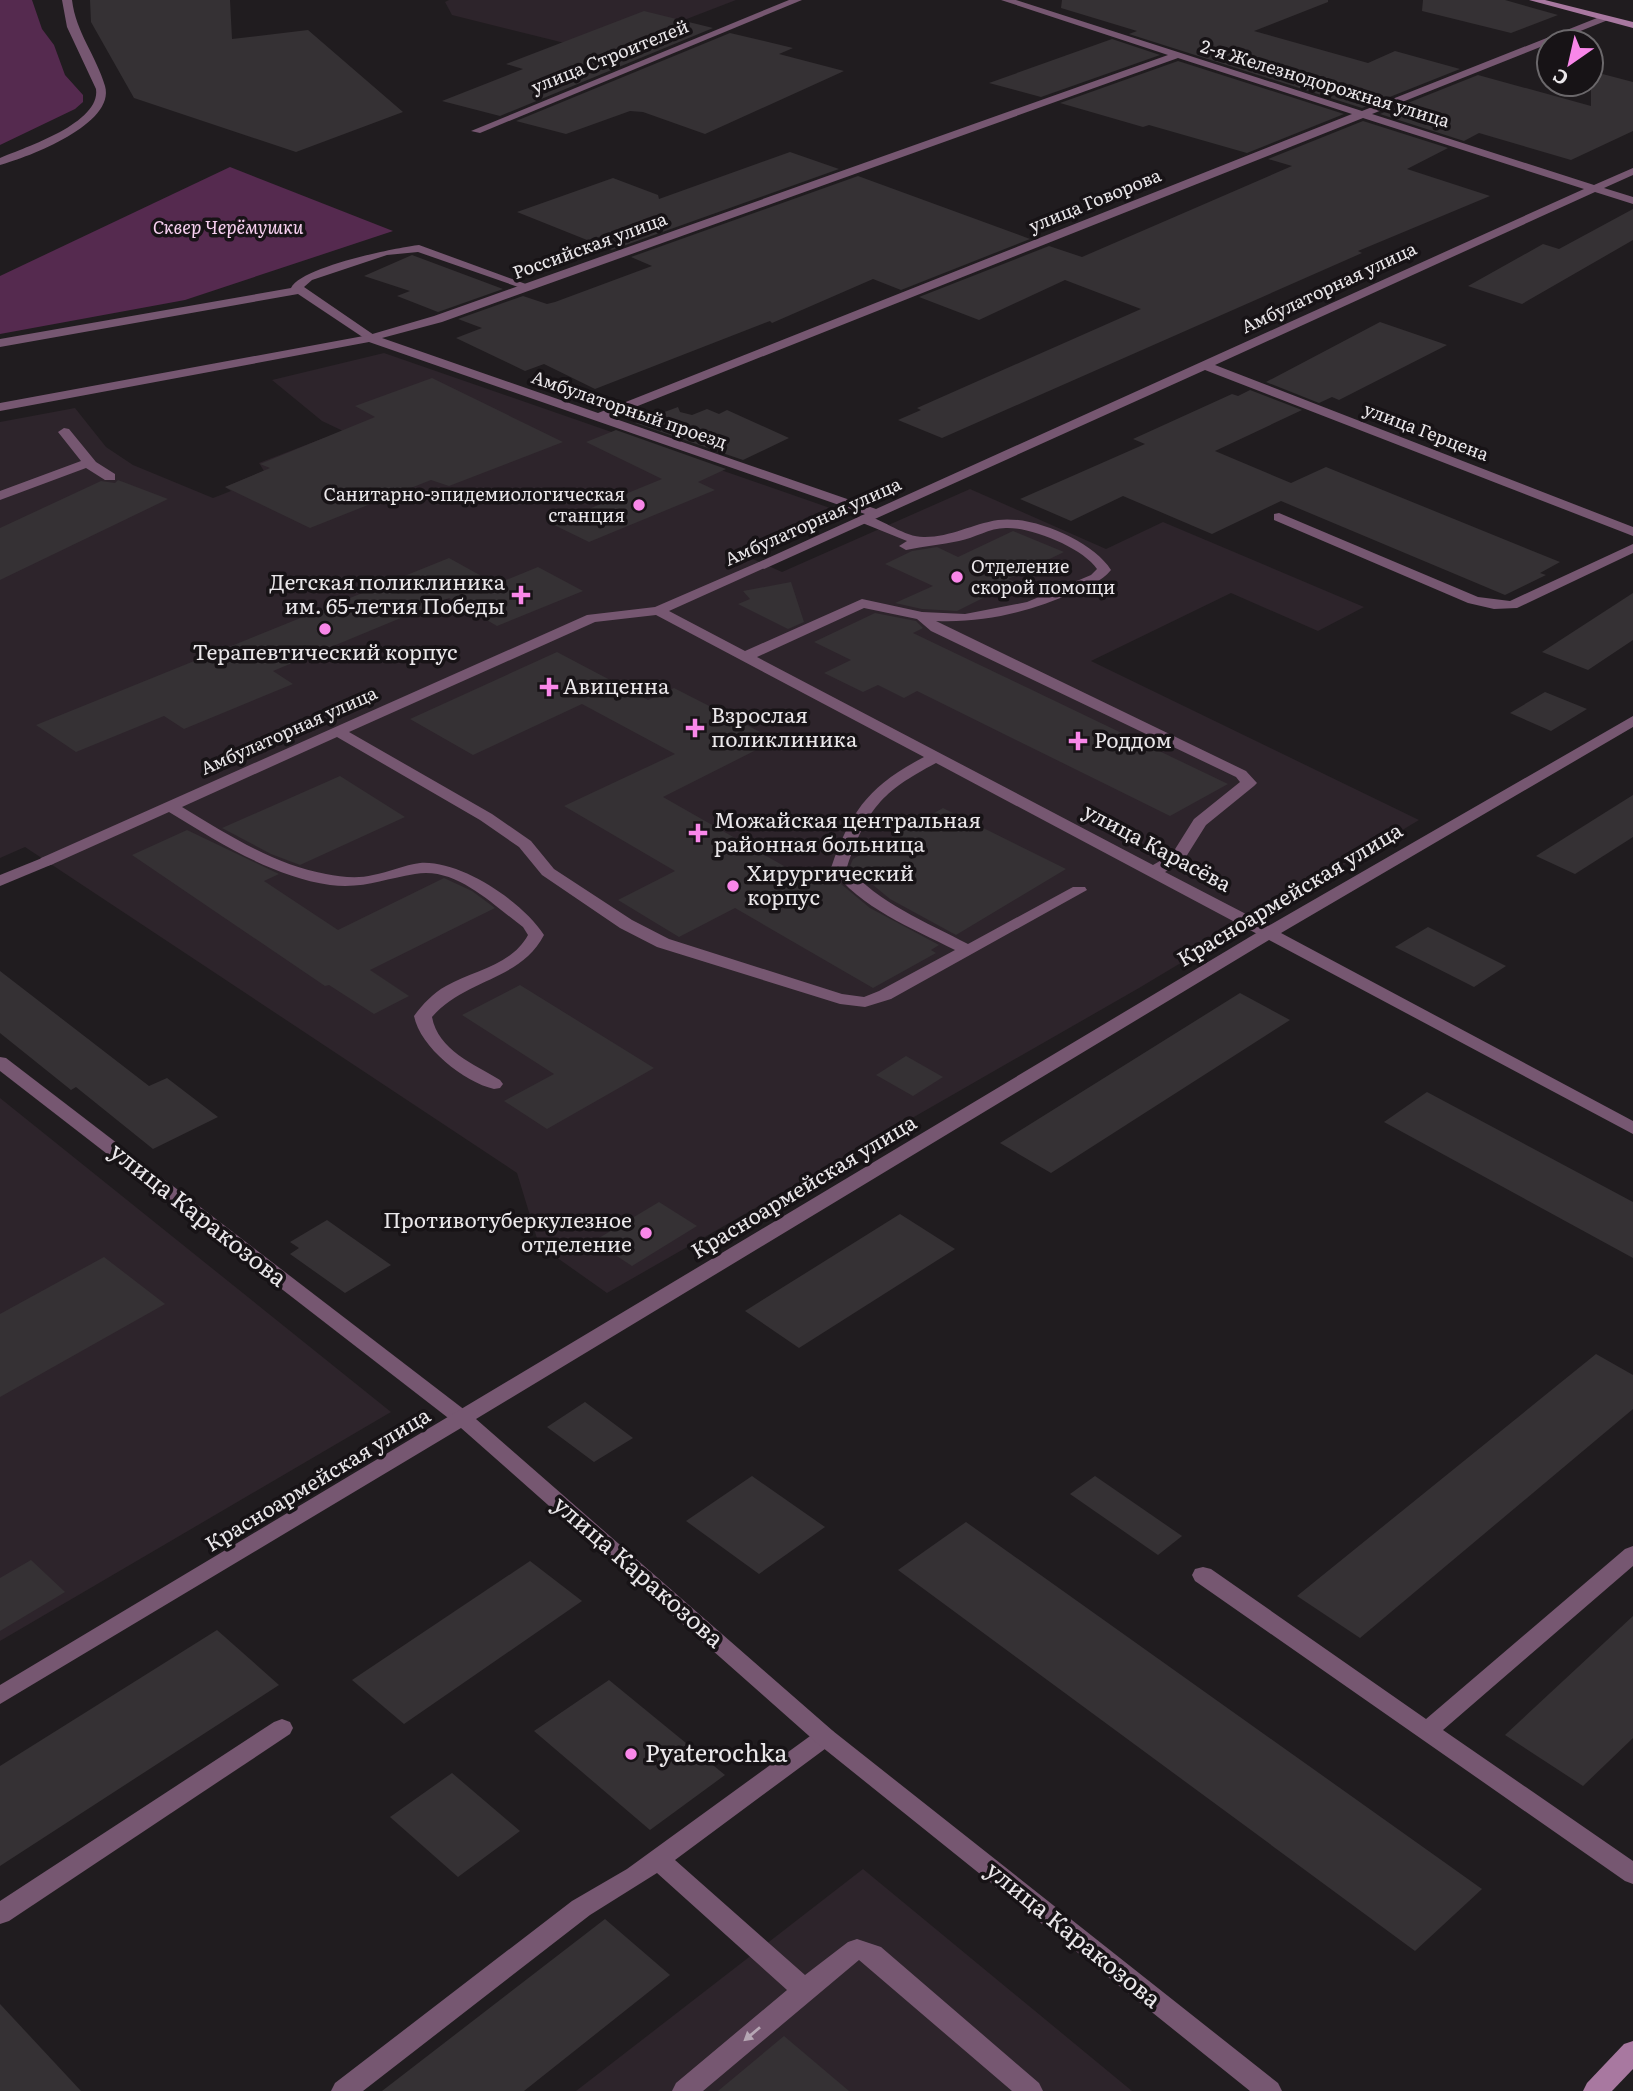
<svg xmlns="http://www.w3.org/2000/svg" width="1633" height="2091" viewBox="0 0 1633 2091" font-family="Literata,serif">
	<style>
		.built { fill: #2d242b }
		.green { fill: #552a4f }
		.building { fill: #353134 }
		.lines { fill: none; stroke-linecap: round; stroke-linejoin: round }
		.service { fill: #765771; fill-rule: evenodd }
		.pedestrian { fill: #765771; fill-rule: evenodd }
		.minor { fill: #765771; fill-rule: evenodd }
		.secondary { fill: #a878a0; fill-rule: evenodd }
		.oneway { fill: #b6a6b4 }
		.poi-dot { fill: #f987e9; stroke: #171316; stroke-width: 2.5 }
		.labels { text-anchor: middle; stroke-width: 7; stroke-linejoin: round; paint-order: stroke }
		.far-street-label { font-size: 18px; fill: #eae7ea; stroke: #171316 }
		.far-park-label { font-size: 18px; font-style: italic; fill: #f7d0f0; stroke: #171316 }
		.far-poi-label { font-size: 18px; fill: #eae7ea; stroke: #171316; text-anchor: end }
		.poi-label { font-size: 21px; fill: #eae7ea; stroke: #171316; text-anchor: start }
		.street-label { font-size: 21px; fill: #eae7ea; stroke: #171316 }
		.near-street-label { font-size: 24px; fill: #eae7ea; stroke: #171316 }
		.near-poi-label { font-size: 24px; fill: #eae7ea; stroke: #171316; text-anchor: start }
	</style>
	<rect width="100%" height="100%" fill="#201c1f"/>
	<g class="built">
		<path d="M449,0H736L601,52L452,15L445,2Z"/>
		<path d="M384,353L833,509L746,556L782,572L970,489L1106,549L1163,522L1364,607L1318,631L1231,593L1091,661L1419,820L1139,988L607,1293L539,1245L517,1173L25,847L0,858V422L75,408L106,447L133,465L213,498L231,491L225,487L264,471L259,463L324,438L438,476L322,421L272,380Z"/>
		<path d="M0,1098L391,1412L0,1641Z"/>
		<path d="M863,1869L1132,2091H576Z"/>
	</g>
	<g class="green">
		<path d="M0,0H32L42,29L54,45L65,75L83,95V102L75,109L0,145Z"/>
		<path d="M230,167L393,231L185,300L0,334V276Z"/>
	</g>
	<g class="building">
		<path d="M90,0H230L232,39L308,30L403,112L296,152L134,98L91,22Z"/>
		<path d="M1062,0H1328V2L1254,31L1368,63L1395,51L1460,69L1362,108L1129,34L1137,31L1061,8Z"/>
		<path d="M1423,0H1505L1558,15L1511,33L1422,11Z"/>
		<path d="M644,11L713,28L500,116L442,101L523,69L506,64Z"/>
		<path d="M730,33L793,48L779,54L844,71L705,134L643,112L630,111L566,134L516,121Z"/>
		<path d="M1112,39L1160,55L1041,97L989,83Z"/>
		<path d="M1178,61L1344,114L1247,153L1149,125L1143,127L1060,103Z"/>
		<path d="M1591,71L1633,82V131L1571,160L1479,133L1464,141L1380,114L1478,75L1591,106Z"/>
		<path d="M1363,121L1448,148L1407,169L1490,196L1358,251L1362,253L942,438L898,420L921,410L917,408L1141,309L1065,280L979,320L919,297L1049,246L1082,257L1292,166L1268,159Z"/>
		<path d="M790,152L839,169L612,250L517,212L613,178L658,195L659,199Z"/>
		<path d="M858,176L1030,239L901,290L873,279L772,323L770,321L595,389L544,364L525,371L456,338L482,328L458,319L523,296L547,304L555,302L652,266L631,257Z"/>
		<path d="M1633,209V240L1522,304L1468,286L1543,244L1559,249Z"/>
		<path d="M412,255L503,289L438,312L397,296L410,291L364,276Z"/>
		<path d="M1380,322L1447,345L1339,400L1332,397L1319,403L1266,382Z"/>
		<path d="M432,378L563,442L449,486L431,480L310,528L225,487L270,468L260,464L375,417L355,406Z"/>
		<path d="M1250,390L1302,410L1215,451L1291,483L1326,467L1560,562L1540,573L1546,575L1505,595L1281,501L1212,534L1123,496L1071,521L1020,499L1145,444L1133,439L1232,394L1238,396Z"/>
		<path d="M678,407L680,412L692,415L707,409L719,414L727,410L789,438L743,460L635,423Z"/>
		<path d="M616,430L726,469L698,482L715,490L589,542L552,524L662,479L586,442Z"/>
		<path d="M118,480L168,499L0,580V528L101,481L115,483Z"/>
		<path d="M1013,531L1064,552L1008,579L1015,582L957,611L922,609L895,603L933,586L885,564L912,551L937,547L958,557Z"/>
		<path d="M449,558L496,584L538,567L583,591L497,626L449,598L273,671L293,684L184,729L164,716L76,752L36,725Z"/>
		<path d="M791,582L804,622L788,629L738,604L750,599L743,591Z"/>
		<path d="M1633,593V640L1588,670L1542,652Z"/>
		<path d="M875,613L916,621L923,628L913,633L1228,784L1170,816L917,691L904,698L878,685L863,692L824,673L851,660L814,642Z"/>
		<path d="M557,652L648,700L674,688L776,740L663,797L812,882L830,871L841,884L870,908L939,945L931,950L936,953L873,988L735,908L679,937L618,900L675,871L564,806L675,754L582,704L473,755L410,719Z"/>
		<path d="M1545,692L1587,709L1551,731L1510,713Z"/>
		<path d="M340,776L405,817L300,865L271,854L222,828Z"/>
		<path d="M1633,795V837L1575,874L1536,856Z"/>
		<path d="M943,808L1066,869L956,935L890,899L850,866L853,859Z"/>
		<path d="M187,830L279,874L264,881L338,930L444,878L472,891L495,908L370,970L409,996L374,1014L329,985L325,986L132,855Z"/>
		<path d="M1428,927L1506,966L1474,987L1395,947Z"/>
		<path d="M0,971L149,1086L167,1078L218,1117L153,1149L76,1087L71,1090L0,1033Z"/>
		<path d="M520,985L654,1068L547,1129L504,1101L554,1074L462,1015Z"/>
		<path d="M1240,993L1290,1020L1051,1173L1000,1143Z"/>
		<path d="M906,1056L943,1077L913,1096L876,1075Z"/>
		<path d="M1427,1092L1633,1202V1258L1384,1122Z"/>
		<path d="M659,1202L697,1226L632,1266L594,1241Z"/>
		<path d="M900,1214L955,1249L799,1348L745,1311Z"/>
		<path d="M327,1220L391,1265L345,1293L290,1254L299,1248L290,1242Z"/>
		<path d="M104,1257L165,1304L0,1397V1314Z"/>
		<path d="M1596,1354L1633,1375V1409L1360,1638L1297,1596Z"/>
		<path d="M585,1402L633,1438L594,1462L547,1427Z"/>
		<path d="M752,1476L825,1527L759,1574L686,1521Z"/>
		<path d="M1095,1476L1182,1536L1158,1555L1070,1494Z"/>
		<path d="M966,1522L1482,1889L1415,1951L898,1570Z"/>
		<path d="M31,1560L65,1592L0,1631V1578Z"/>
		<path d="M530,1561L582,1601L404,1724L352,1680Z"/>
		<path d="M1633,1616V1738L1583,1786L1505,1735Z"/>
		<path d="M217,1630L279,1685L0,1866V1766Z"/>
		<path d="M609,1680L725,1775L650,1830L534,1731Z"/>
		<path d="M452,1773L520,1831L458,1877L390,1817Z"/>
		<path d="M605,1919L670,1975L524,2091H382Z"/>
		<path d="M0,2004L81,2091H0Z"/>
		<path d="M784,2036L849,2091H718Z"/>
	</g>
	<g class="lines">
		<g class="service">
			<path d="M419,245L534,287L524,289L418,252L387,255L312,280L304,287L374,335L376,338L370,342L298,294L0,347V339L291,288C301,267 394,248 419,245Z"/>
			<path d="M64,428L69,429L96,462L115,474V480H105L86,468L0,500V491L81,461L58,432Z"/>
			<path d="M1279,513L1478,597L1510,601L1633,544V553L1517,608L1494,609L1468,603L1274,520V514Z"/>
			<path d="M865,515C884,520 906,538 925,537C951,537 972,524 998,520C1032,515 1093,541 1111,570C1101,582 1088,586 1074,592C1030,612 985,623 936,621L1246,771L1257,783L1254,786L1206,825L1184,860L1165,872L1275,929L1277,933L1275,937H1263L936,763C881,792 867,809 847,867C879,903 926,922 968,944L1073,887H1085L1087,890L891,999L865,1007L840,1004L657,947L620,928L542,875L519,847L480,820L337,737L182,807C227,834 274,865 326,874C341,877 358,879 373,875C389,872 404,865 420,863C461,860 523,902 544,935C520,981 466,978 432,1017C438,1050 474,1064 500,1080L503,1084L500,1088L494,1089C464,1082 420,1047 414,1016C423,1004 433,993 446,986C474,970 511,966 528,935L523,927C493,905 456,866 415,874C383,879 364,889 330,885C271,876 220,843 169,812L53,864L47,866L39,861L41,858L587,615L655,607L759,562H769L771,565L669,611L745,651L862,599L922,612L965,614L1027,602L1091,575L1097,569C1083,548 1031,527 1006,528C989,528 975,538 959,541C941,545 924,546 906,550L899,546L907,541L860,522V516ZM864,608L917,619L931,631L1236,777L1240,782L1194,819L1172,854L1153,865L757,657ZM656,615L924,757C869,786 851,810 831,868C860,908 912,928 955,950L879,991L864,997L842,994L669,939L632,920L554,869L531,841L492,814L349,732L595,622Z"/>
			<path d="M1633,1546V1566L1443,1730L1633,1861V1884L1625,1881L1195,1581L1192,1575L1195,1569L1203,1567L1211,1569L1426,1719L1625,1549Z"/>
			<path d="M282,1719L290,1722L293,1728L290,1734L9,1921L0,1924V1901L274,1722Z"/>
			<path d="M825,1728L833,1731L836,1737L833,1743L675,1860L805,1975L848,1942L857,1939L881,1947L1039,2083L1043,2091H1012L859,1960L703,2091H672L676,2083L787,1990L657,1873L590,1915L363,2091H331L335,2083L572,1901L627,1869L817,1731Z"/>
		</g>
		<path class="pedestrian" d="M0,1057L6,1058L470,1414L473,1419L470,1424H456L0,1071Z"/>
		<g class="minor">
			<path d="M62,0H72C76,33 96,55 105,86C116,124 29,157 0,165V158C26,147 101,123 96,89L67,27Z"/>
			<path d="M789,0H802L480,133L471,131Z"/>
			<path d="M1001,0H1016L1362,111L1602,16H1608V20L1372,114L1594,185L1633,168V175L1604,188L1633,197V204L1595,192L1215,365L1633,527V536L1205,370L764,569L757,565L759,562L865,514L369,342L0,411V403L369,335L434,316L1168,55ZM1178,58L1352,114L598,413L382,338L442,322ZM1363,118L1584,189L876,509L610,417Z"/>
			<path d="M1633,716V727L1281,933L1633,1121V1134L1269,940L476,1419L833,1731L1278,2083L1282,2091H1250L817,1743L461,1428L0,1704V1685L1263,929Z"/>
			<path d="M47,856L55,861L53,864L0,886V875Z"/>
		</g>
		<g class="secondary">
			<path d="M1529,0H1545L1633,22V28Z"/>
			<path d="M1633,2041V2069L1612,2091H1583L1587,2083L1624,2044Z"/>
		</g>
	</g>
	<defs><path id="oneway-solid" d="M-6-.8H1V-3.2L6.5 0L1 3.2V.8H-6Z" transform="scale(1.75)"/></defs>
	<use class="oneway" href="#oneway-solid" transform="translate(752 2034) rotate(140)"/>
	<g class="poi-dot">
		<circle cx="639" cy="505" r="7"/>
		<circle cx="957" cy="577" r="7"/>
		<path d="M517.5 584.5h7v7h7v7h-7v7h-7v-7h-7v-7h7z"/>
		<circle cx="325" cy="629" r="7"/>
		<path d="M545.5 676.5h7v7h7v7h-7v7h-7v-7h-7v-7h7z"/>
		<path d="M691.5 717.5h7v7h7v7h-7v7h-7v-7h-7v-7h7z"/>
		<path d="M1074.5 730.5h7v7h7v7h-7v7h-7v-7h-7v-7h7z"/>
		<path d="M694.5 822.5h7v7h7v7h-7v7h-7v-7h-7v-7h7z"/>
		<circle cx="733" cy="886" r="7"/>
		<circle cx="646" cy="1233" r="7"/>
		<circle cx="631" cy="1754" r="7"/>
	</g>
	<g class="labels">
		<g class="far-street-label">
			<text transform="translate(610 57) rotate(-22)" y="6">улица Строителей</text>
			<text transform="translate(1325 84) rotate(17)" y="6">2-я Железнодорожная улица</text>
			<text transform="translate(1095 201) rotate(-22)" y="6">улица Говорова</text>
			<text transform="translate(590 246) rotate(-20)" y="6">Российская улица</text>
			<text transform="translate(1329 288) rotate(-25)" y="6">Амбулаторная улица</text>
			<text transform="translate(629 410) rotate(19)" y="6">Амбулаторный проезд</text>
			<text transform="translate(1426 432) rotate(21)" y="6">улица Герцена</text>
			<text transform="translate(813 522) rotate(-24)" y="6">Амбулаторная улица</text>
			<text transform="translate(289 731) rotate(-24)" y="6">Амбулаторная улица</text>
		</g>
		<g class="far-park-label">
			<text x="228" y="234">Сквер Черёмушки</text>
		</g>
		<g class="far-poi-label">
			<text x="625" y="501">Санитарно-эпидемиологическая<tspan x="625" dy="21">станция</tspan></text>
			<text x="971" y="573" text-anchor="start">Отделение<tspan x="971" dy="21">скорой помощи</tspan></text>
		</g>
		<g class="poi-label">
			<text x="505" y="590" text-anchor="end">Детская поликлиника<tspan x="505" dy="24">им. 65-летия Победы</tspan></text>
			<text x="325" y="660" text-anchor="middle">Терапевтический корпус</text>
			<text x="563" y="694">Авиценна</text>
			<text x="711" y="723">Взрослая<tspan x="711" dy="24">поликлиника</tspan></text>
			<text x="1094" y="748">Роддом</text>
			<text x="714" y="828">Можайская центральная<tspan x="714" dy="24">районная больница</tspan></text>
			<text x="747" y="881">Хирургический<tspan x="747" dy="24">корпус</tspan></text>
			<text x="632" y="1228" text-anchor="end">Противотуберкулезное<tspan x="632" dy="24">отделение</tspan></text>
		</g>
		<g class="street-label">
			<text transform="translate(1157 848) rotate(28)" y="7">улица Карасёва</text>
			<text transform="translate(1290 895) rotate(-31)" y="7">Красноармейская улица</text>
			<text transform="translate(804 1187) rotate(-31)" y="7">Красноармейская улица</text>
			<text transform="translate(318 1480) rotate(-31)" y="7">Красноармейская улица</text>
		</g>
		<g class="near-street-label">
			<text transform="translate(198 1215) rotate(38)" y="8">улица Каракозова</text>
			<text transform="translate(638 1572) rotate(41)" y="8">улица Каракозова</text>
			<text transform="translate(1073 1935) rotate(39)" y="8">улица Каракозова</text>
		</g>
		<g class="near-poi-label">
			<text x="645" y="1762">Pyaterochka</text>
		</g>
	</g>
	<g transform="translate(1570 63) rotate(214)"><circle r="33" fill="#171316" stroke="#6b686b" stroke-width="2"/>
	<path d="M0-5L12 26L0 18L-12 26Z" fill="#f987e9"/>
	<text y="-10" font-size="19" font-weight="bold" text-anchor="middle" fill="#eae7ea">С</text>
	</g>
</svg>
